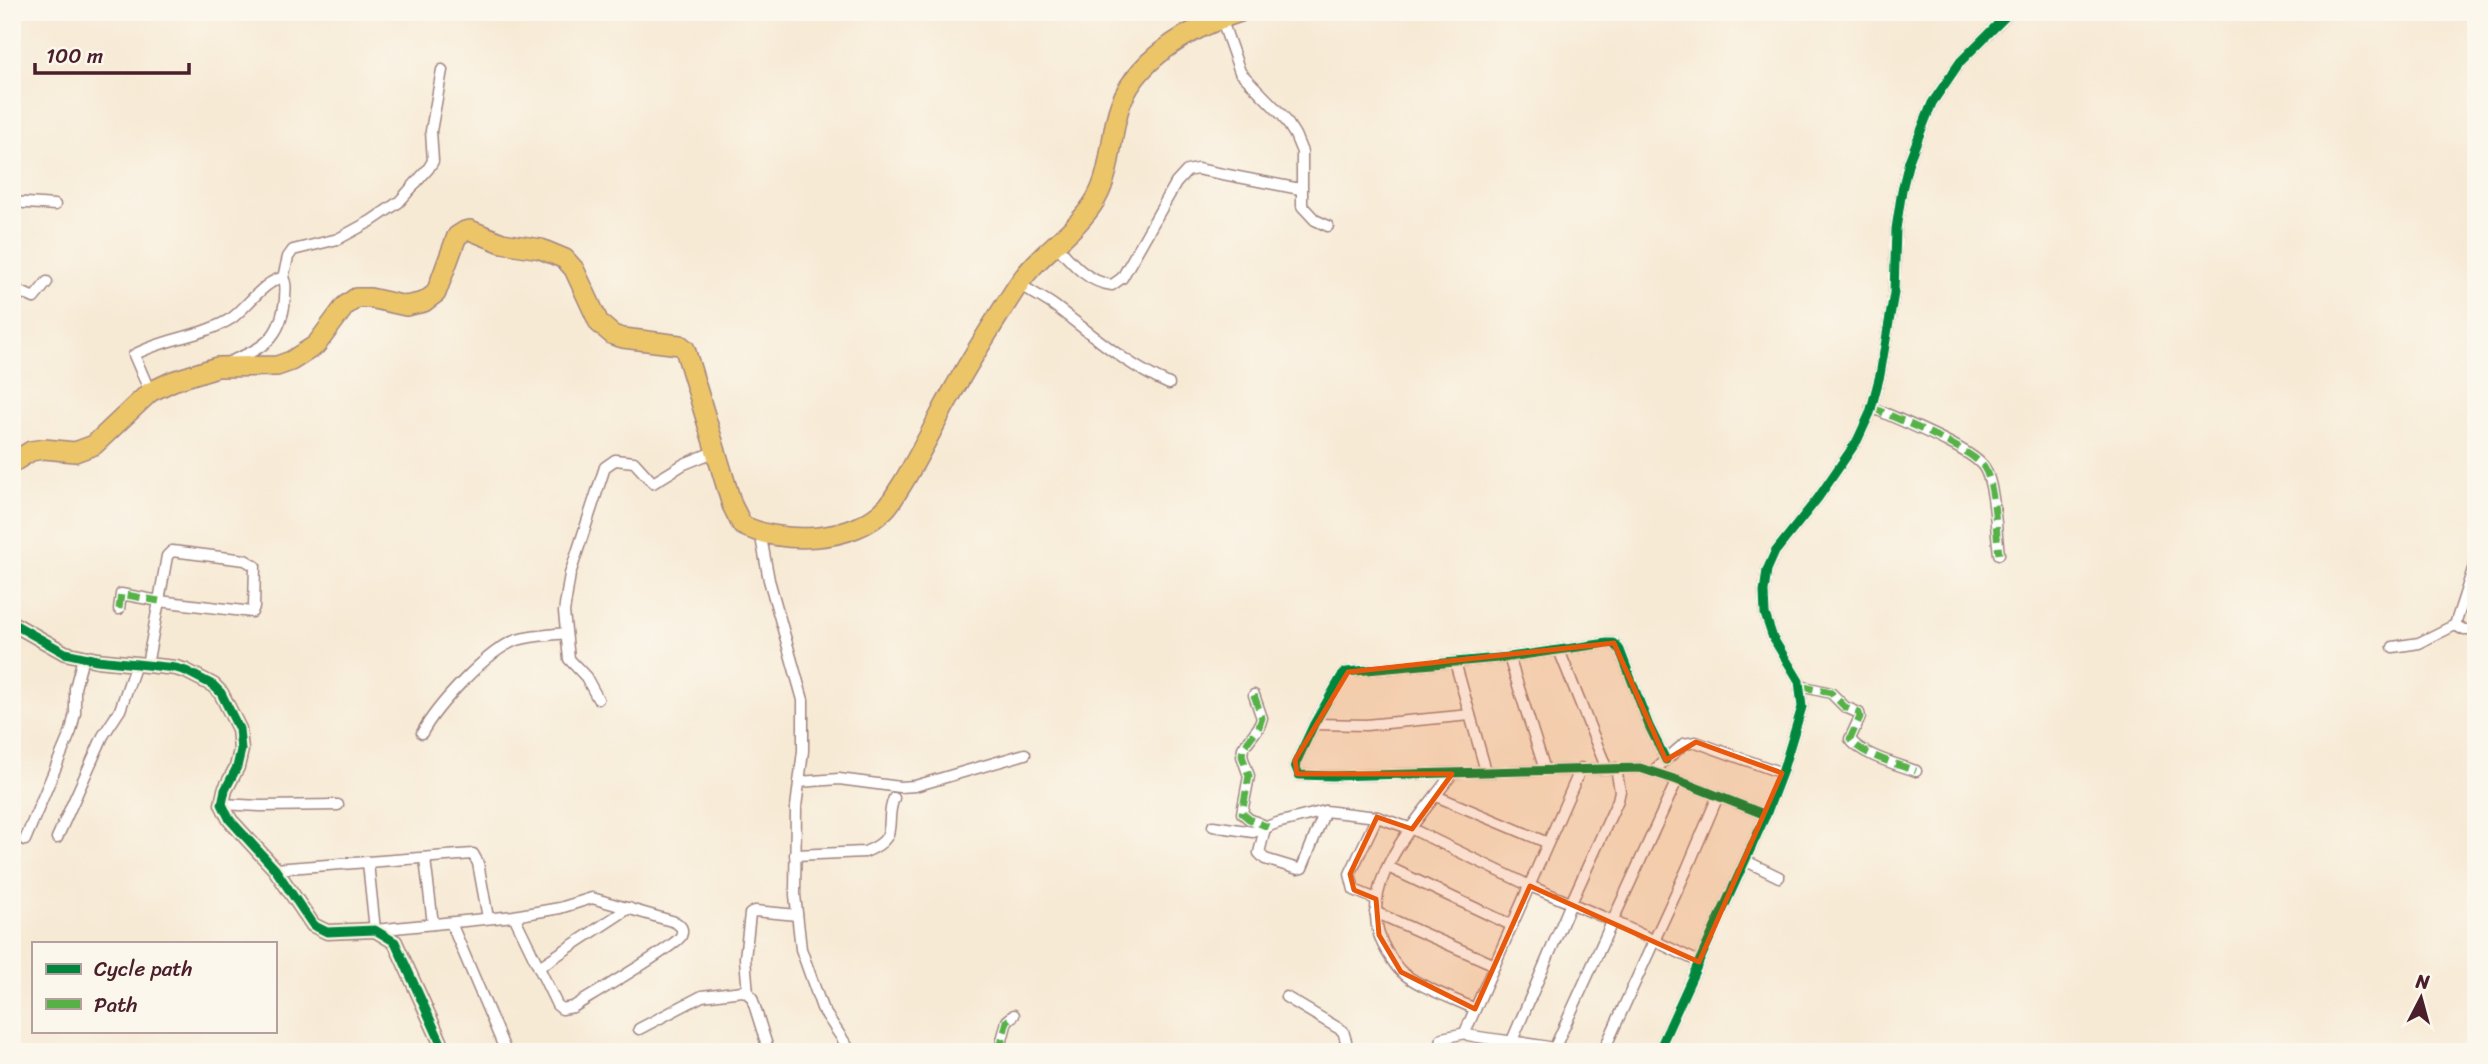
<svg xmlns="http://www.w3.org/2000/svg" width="2488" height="1064" viewBox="0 0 2488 1064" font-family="Sriracha,sans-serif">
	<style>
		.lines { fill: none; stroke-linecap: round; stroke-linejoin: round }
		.street-casing { stroke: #a08480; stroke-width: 13 }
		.secondary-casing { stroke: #a08480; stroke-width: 17 }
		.highway-casing { stroke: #a08480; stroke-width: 22 }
		.street { stroke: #fff; stroke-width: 10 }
		.secondary { stroke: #f7e8c3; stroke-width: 14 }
		.highway { stroke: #ecc569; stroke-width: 19 }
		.quiet { stroke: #57b146; stroke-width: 7; stroke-dasharray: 14 7; stroke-linecap: butt }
		.cycleway-casing { stroke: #fbf7ec; stroke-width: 13 }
		.cycleway { stroke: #00873e; stroke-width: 9 }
		.marked { fill: #e8590c; fill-opacity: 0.2; stroke: #e8590c; stroke-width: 5; stroke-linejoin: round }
	</style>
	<rect width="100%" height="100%" fill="#fbf7ec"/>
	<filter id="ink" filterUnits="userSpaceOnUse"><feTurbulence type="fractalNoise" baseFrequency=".0143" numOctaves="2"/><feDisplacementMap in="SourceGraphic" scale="14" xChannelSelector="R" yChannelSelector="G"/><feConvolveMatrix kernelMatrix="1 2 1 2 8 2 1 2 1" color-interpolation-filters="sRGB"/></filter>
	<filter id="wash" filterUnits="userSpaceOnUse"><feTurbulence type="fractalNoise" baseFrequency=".00686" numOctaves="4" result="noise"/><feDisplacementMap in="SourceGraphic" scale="28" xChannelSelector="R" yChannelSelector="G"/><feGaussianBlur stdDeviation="1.57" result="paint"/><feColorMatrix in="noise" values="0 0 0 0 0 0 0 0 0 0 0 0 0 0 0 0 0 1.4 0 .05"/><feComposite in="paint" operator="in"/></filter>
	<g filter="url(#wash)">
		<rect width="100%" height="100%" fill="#f7ead5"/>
	</g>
	<g filter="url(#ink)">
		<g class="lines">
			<defs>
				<g id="street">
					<path d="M1221,18L1240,72L1283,116L1295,135L1302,152V206L1315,220L1328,226"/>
					<path d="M12,202L55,205"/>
					<path d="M1056,245C1072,263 1087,282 1112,285L1122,278L1176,183L1187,171L1197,169L1300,189"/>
					<path d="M283,278L288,257L293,250L338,239L371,221L399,202L428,169L433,161L431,131L442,70"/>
					<path d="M1019,284C1031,292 1045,299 1056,307C1093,335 1126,365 1169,384"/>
					<path d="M12,288L34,298L47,282"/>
					<path d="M150,392L134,355C164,338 202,337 232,318C246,308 266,279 283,278C287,284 285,291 285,299C281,339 263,348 229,362"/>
					<path d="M1871,407C1894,418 1975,449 1985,469C1995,486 1996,533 1999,554"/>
					<path d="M760,532L769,580L803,700V751L796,807L795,895L801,949L822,1008L851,1052"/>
					<path d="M119,609L121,594L159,601L167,556L172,551L245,560L255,566L254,607L252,612L159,601L147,665"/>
					<path d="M2455,625L2476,560"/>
					<path d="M2455,625L2464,630H2476"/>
					<path d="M2393,647L2419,643L2455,625"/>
					<path d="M1559,650L1606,767"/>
					<path d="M1509,657L1545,770"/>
					<path d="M1455,662L1486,771"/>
					<path d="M1800,686L1831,693L1845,707L1859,713L1860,717L1850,739C1859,754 1899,765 1916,771"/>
					<path d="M1254,695L1262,718L1259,727L1243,748L1242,756L1249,776L1242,813L1249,819L1268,827"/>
					<path d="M598,699L586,677L569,659L564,612L570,574L605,467L615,460L634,462L653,483L684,464L716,451"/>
					<path d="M1314,724L1366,725L1470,715"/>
					<path d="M422,733C436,707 488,649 517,640C533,635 550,635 566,633"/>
					<path d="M1666,760L1649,726L1620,650L1614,643H1607L1509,657L1346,672L1341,677L1314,724L1295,765L1299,775L1332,776L1640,768L1677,780L1766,815"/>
					<path d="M1653,771L1684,744L1696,742L1782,773"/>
					<path d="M1452,774C1417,822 1349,889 1387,952C1392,959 1396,968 1403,973C1419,987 1455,999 1475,1009"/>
					<path d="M799,782L839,779L900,787L915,786L1025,754"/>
					<path d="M1436,796L1548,843"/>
					<path d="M222,804L260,806L338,805"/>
					<path d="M1213,826L1253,832L1277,823L1325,811L1377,817L1412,829L1530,886L1613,921L1699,962"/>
					<path d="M1265,828L1259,853L1265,859L1298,869L1302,868L1325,811"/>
					<path d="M57,838L103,736L120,710L136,664"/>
					<path d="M25,840L71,731L75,713V688L83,658"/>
					<path d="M795,855L865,852C902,837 883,824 894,798"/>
					<path d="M425,859L433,924"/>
					<path d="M1746,861L1779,877"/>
					<path d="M368,863L375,930L514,916L560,908L592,898L675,922C681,926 684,929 681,936C676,946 589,997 573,1007L562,1009L557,1005L514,916"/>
					<path d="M1388,867L1511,925"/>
					<path d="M275,869L473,854L478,863L488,918"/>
					<path d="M1376,899L1354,890L1350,874L1377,817"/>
					<path d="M1375,912L1495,965"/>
					<path d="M451,923L506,1052"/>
					<path d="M539,967L629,908"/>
					<path d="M748,994L745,958L750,914L755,911L797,915"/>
					<path d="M1286,997L1343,1031L1346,1041L1342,1052"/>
					<path d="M639,1029L702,996L742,991L747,992L752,998L769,1052"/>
					<path d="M1511,1043L1571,903L1618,800L1620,791L1616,768"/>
					<path d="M1555,1047L1677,780"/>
					<path d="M999,1052L1007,1021L1014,1015"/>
					<path d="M1125,1052H1132"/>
					<path d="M1439,1052L1442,1038L1466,1033"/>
					<path d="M1569,1052C1537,1042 1501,1042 1468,1035L1466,1030L1581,768"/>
					<path d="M1603,1052L1687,869L1718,796"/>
					<path d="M1658,1052L1766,815L1782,773L1802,707L1799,681L1773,638L1765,614L1764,592L1767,570L1775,552L1818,498L1857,441L1870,413L1880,375L1894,293L1896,229L1902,190L1909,161L1932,103L1960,62L2010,12"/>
				</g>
				<path id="secondary" d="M12,623L65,653L97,660L176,668L186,671L213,685L221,693L239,729L241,750L237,767L225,790L222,804L230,820L275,869L313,925L327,932L375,930L395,942L445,1052"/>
				<path id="highway" d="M12,463L31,451L44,449L75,452L94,445L150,392L173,381L217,367L277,366L291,361L316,345L345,306L356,298H370L406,306L424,302L436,293L457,236L465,231L470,230L502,243L541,249L565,259L574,269L599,323L613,335L623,338L680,345L685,349L732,505L742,525C781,545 854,543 886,508C892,502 896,493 901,486C917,460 930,434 944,407C967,365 992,325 1018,285C1040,252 1076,233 1096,199C1111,173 1110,141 1118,112C1133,59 1191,28 1240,12"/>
			</defs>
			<use href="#street" class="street-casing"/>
			<use href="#secondary" class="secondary-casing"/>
			<use href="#highway" class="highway-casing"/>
			<use href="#street" class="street"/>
			<use href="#secondary" class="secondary"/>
			<use href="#highway" class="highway"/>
			<g class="quiet">
				<path d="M1871,407C1894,418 1975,449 1985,469C1995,486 1996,533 1999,554"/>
				<path d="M119,609L121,594L159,601"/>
				<path d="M1800,686L1831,693L1845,707L1859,713L1860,717L1850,739C1859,754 1899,765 1916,771"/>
				<path d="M1254,695L1262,718L1259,727L1243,748L1242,756L1249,776L1242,813L1249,819L1268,827"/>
				<path d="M999,1052L1007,1021L1014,1015"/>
			</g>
			<defs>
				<g id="cycleway">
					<path d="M12,623L65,653L97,660L176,668L186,671L213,685L221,693L239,729L241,750L237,767L225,790L222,804L230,820L275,869L313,925L327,932L375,930L395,942L445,1052"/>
					<path d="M1666,760L1649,726L1620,650L1614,643H1607L1509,657L1346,672L1341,677L1314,724L1295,765L1299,775L1332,776L1640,768L1677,780L1766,815"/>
					<path d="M1658,1052L1766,815L1782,773L1802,707L1799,681L1773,638L1765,614L1764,592L1767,570L1775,552L1818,498L1857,441L1870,413L1880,375L1894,293L1896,229L1902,190L1909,161L1932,103L1960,62L2010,12"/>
				</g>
			</defs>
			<use href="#cycleway" class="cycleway-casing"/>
			<use href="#cycleway" class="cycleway"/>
		</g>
	</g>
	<path class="marked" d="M1614,643L1666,760L1696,742L1782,773L1699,962L1530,886L1475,1009L1401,972L1379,935L1376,899L1354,890L1350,874L1377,817L1412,829L1452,774H1297L1295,760L1348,672Z"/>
	<rect width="2488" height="1064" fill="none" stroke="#fbf7ec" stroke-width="42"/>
	<rect x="32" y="942" width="245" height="91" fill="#fbf7ec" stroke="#b4a19f" stroke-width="2"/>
	<rect x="46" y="964" width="35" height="10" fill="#00873e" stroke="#b4a19f" stroke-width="2"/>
	<text x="94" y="976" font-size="21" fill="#4a1f2b">Cycle path</text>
	<rect x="46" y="999" width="35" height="10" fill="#57b146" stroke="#b4a19f" stroke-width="2"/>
	<text x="94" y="1012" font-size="21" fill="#4a1f2b">Path</text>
	<g transform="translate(2421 998) rotate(6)" stroke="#fbf7ec" stroke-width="5" paint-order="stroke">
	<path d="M0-5L12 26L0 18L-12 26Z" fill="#4a1f2b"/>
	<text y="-10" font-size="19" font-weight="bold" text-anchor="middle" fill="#4a1f2b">N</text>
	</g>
	<path d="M35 63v10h154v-10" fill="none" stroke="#4a1f2b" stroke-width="3.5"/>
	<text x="46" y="63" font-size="21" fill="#4a1f2b" stroke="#fbf7ec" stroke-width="5" paint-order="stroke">100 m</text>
</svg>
